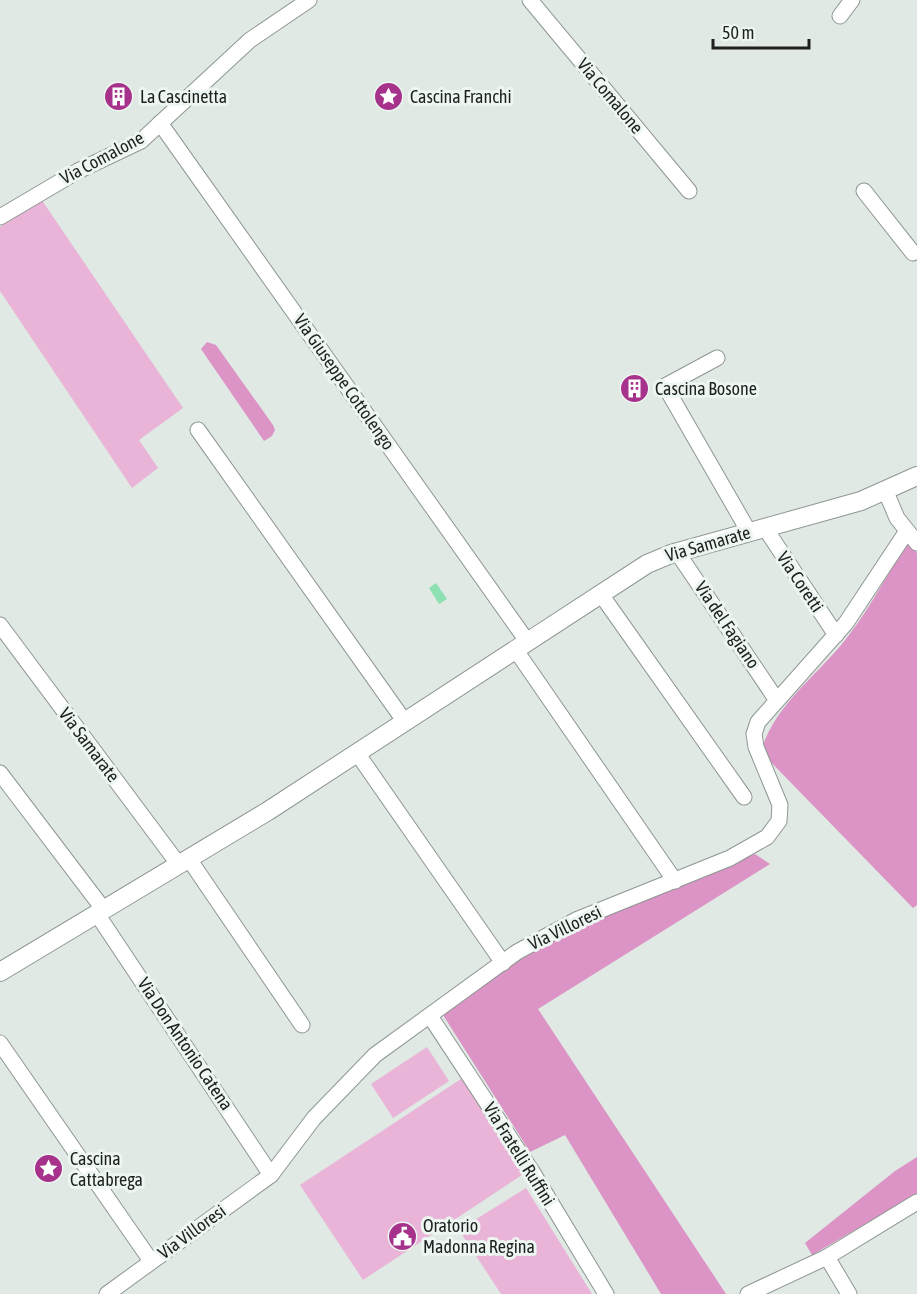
<svg xmlns="http://www.w3.org/2000/svg" width="917" height="1294" viewBox="0 0 917 1294" font-family="'Asap Condensed',sans-serif">
	<style>
		.green { fill: #e9b4d8 }
		.forest { fill: #db94c5 }
		.water { fill: #8ce0b1 }
		.lines { fill: none; stroke-linecap: round; stroke-linejoin: round }
		.minor-casing { stroke: #8e9791; stroke-width: 17 }
		.tertiary-casing { stroke: #8e9791; stroke-width: 20 }
		.minor { stroke: #fff; stroke-width: 15 }
		.tertiary { stroke: #fff; stroke-width: 18 }
		.labels { text-anchor: middle; stroke-width: 6; stroke-linejoin: round; paint-order: stroke }
		.street-label { font-size: 18px; fill: #1e211f; stroke: #edf6f1 }
		.poi-label { font-size: 18px; fill: #1e211f; stroke: #edf6f1; text-anchor: start }
	</style>
	<rect width="100%" height="100%" fill="#e0e9e3"/>
	<g class="green">
		<path d="M41,199L183,408L139,440L158,468L132,488L0,291V227Z"/>
		<path d="M427,1047L449,1081L393,1118L371,1084Z"/>
		<path d="M464,1077L528,1171L363,1280L300,1185Z"/>
		<path d="M526,1188L592,1294H501L459,1230Z"/>
	</g>
	<g class="forest">
		<path d="M207,342L216,345L273,425L275,430L272,436L264,441L201,349Z"/>
		<path d="M908,541L917,553V905L913,908L761,752C774,704 820,674 849,635C871,606 889,572 908,541Z"/>
		<path d="M755,854L770,864L538,1009L726,1294H661L565,1135L530,1152L443,1015C533,937 647,898 755,854Z"/>
		<path d="M917,1157V1194L812,1255L805,1243L895,1171Z"/>
	</g>
	<path class="water" d="M436,583L447,599L439,604L429,588Z"/>
	<g class="lines">
		<defs>
			<g id="minor">
				<path d="M530,0L689,191"/>
				<path d="M840,16L852,0"/>
				<path d="M160,123L527,641"/>
				<path d="M864,191L913,253"/>
				<path d="M0,217L78,171L141,141L250,40L309,0"/>
				<path d="M717,358L665,386L749,532"/>
				<path d="M198,430L405,722"/>
				<path d="M886,492L897,518L917,543"/>
				<path d="M765,528L836,635"/>
				<path d="M677,552L776,699"/>
				<path d="M600,593L744,797"/>
				<path d="M0,625L179,865"/>
				<path d="M515,649L675,881"/>
				<path d="M357,753L503,963"/>
				<path d="M0,773L104,910"/>
				<path d="M189,859L302,1025"/>
				<path d="M97,914L271,1175"/>
				<path d="M430,1016L533,1173L606,1294"/>
				<path d="M0,1043L151,1261"/>
				<path d="M827,1257L849,1294"/>
				<path d="M107,1294L271,1175L314,1118L375,1055L517,952L576,920L730,858L767,837L779,821L780,805L756,747L754,734L758,722L846,623L907,531"/>
				<path d="M748,1294L827,1257L917,1202"/>
			</g>
			<path id="tertiary" d="M0,972L268,811L647,564L671,554L861,501L917,476"/>
		</defs>
		<use href="#minor" class="minor-casing"/>
		<use href="#tertiary" class="tertiary-casing"/>
		<use href="#minor" class="minor"/>
		<use href="#tertiary" class="tertiary"/>
	</g>
	<defs>
		<symbol id="building-disc" viewBox="-11 -11 22 22"><circle r="9.5" fill="#a7328c" stroke="#edf6f1"/><path d="M-4-6H4V6H1V3H-1V6H-4ZM-2.5-4.3h1.7v1.8h-1.7ZM.8-4.3h1.7v1.8H.8ZM-2.5-1h1.7V.8h-1.7ZM.8-1h1.7V.8H.8Z" fill="#fff"/></symbol>
		<symbol id="sight-disc" viewBox="-11 -11 22 22"><circle r="9.5" fill="#a7328c" stroke="#edf6f1"/><path d="M0-6L1.8-2.2L6-1.7L2.9 1.2L3.7 5.4L0 3.3L-3.7 5.4L-2.9 1.2L-6-1.7L-1.8-2.2Z" fill="#fff"/></symbol>
		<symbol id="civic-disc" viewBox="-11 -11 22 22"><circle r="9.5" fill="#a7328c" stroke="#edf6f1"/><path d="M-.6-6.5H3V-4.5H.6V-3L4-1V1h2V6H-6V1h2V-1L-.6-3ZM-1.2 2.5V6h2.4V2.5Z" fill="#fff"/></symbol>
	</defs>
	<g fill-rule="evenodd">
		<use href="#building-disc" x="102" y="80" width="33" height="33"/>
		<use href="#sight-disc" x="372" y="80" width="33" height="33"/>
		<use href="#building-disc" x="618" y="372" width="33" height="33"/>
		<use href="#sight-disc" x="32" y="1152" width="33" height="33"/>
		<use href="#civic-disc" x="386" y="1220" width="33" height="33"/>
	</g>
	<g class="labels">
		<g class="street-label">
			<text transform="translate(610 96) rotate(50)" y="6">Via Comalone</text>
			<text transform="translate(102 158) rotate(-28)" y="6">Via Comalone</text>
			<text transform="translate(344 382) rotate(55)" y="6">Via Giuseppe Cottolengo</text>
			<text transform="translate(708 544) rotate(-16)" y="6">Via Samarate</text>
			<text transform="translate(800 582) rotate(56)" y="6">Via Coretti</text>
			<text transform="translate(727 625) rotate(56)" y="6">Via del Fagiano</text>
			<text transform="translate(89 745) rotate(53)" y="6">Via Samarate</text>
			<text transform="translate(565 928) rotate(-26)" y="6">Via Villoresi</text>
			<text transform="translate(185 1044) rotate(56)" y="6">Via Don Antonio Catena</text>
			<text transform="translate(519 1154) rotate(58)" y="6">Via Fratelli Ruffini</text>
			<text transform="translate(192 1232) rotate(-36)" y="6">Via Villoresi</text>
		</g>
		<g class="poi-label">
			<text x="140" y="103">La Cascinetta</text>
			<text x="410" y="103">Cascina Franchi</text>
			<text x="655" y="395">Cascina Bosone</text>
			<text x="70" y="1165">Cascina<tspan x="70" dy="21">Cattabrega</tspan></text>
			<text x="423" y="1232">Oratorio<tspan x="423" dy="21">Madonna Regina</tspan></text>
		</g>
	</g>
	<path d="M713 39v9h96v-9" fill="none" stroke="#1e211f" stroke-width="3"/>
	<text x="722" y="39" font-size="18" fill="#1e211f" stroke="#edf6f1" stroke-width="4.5" paint-order="stroke">50 m</text>
</svg>
